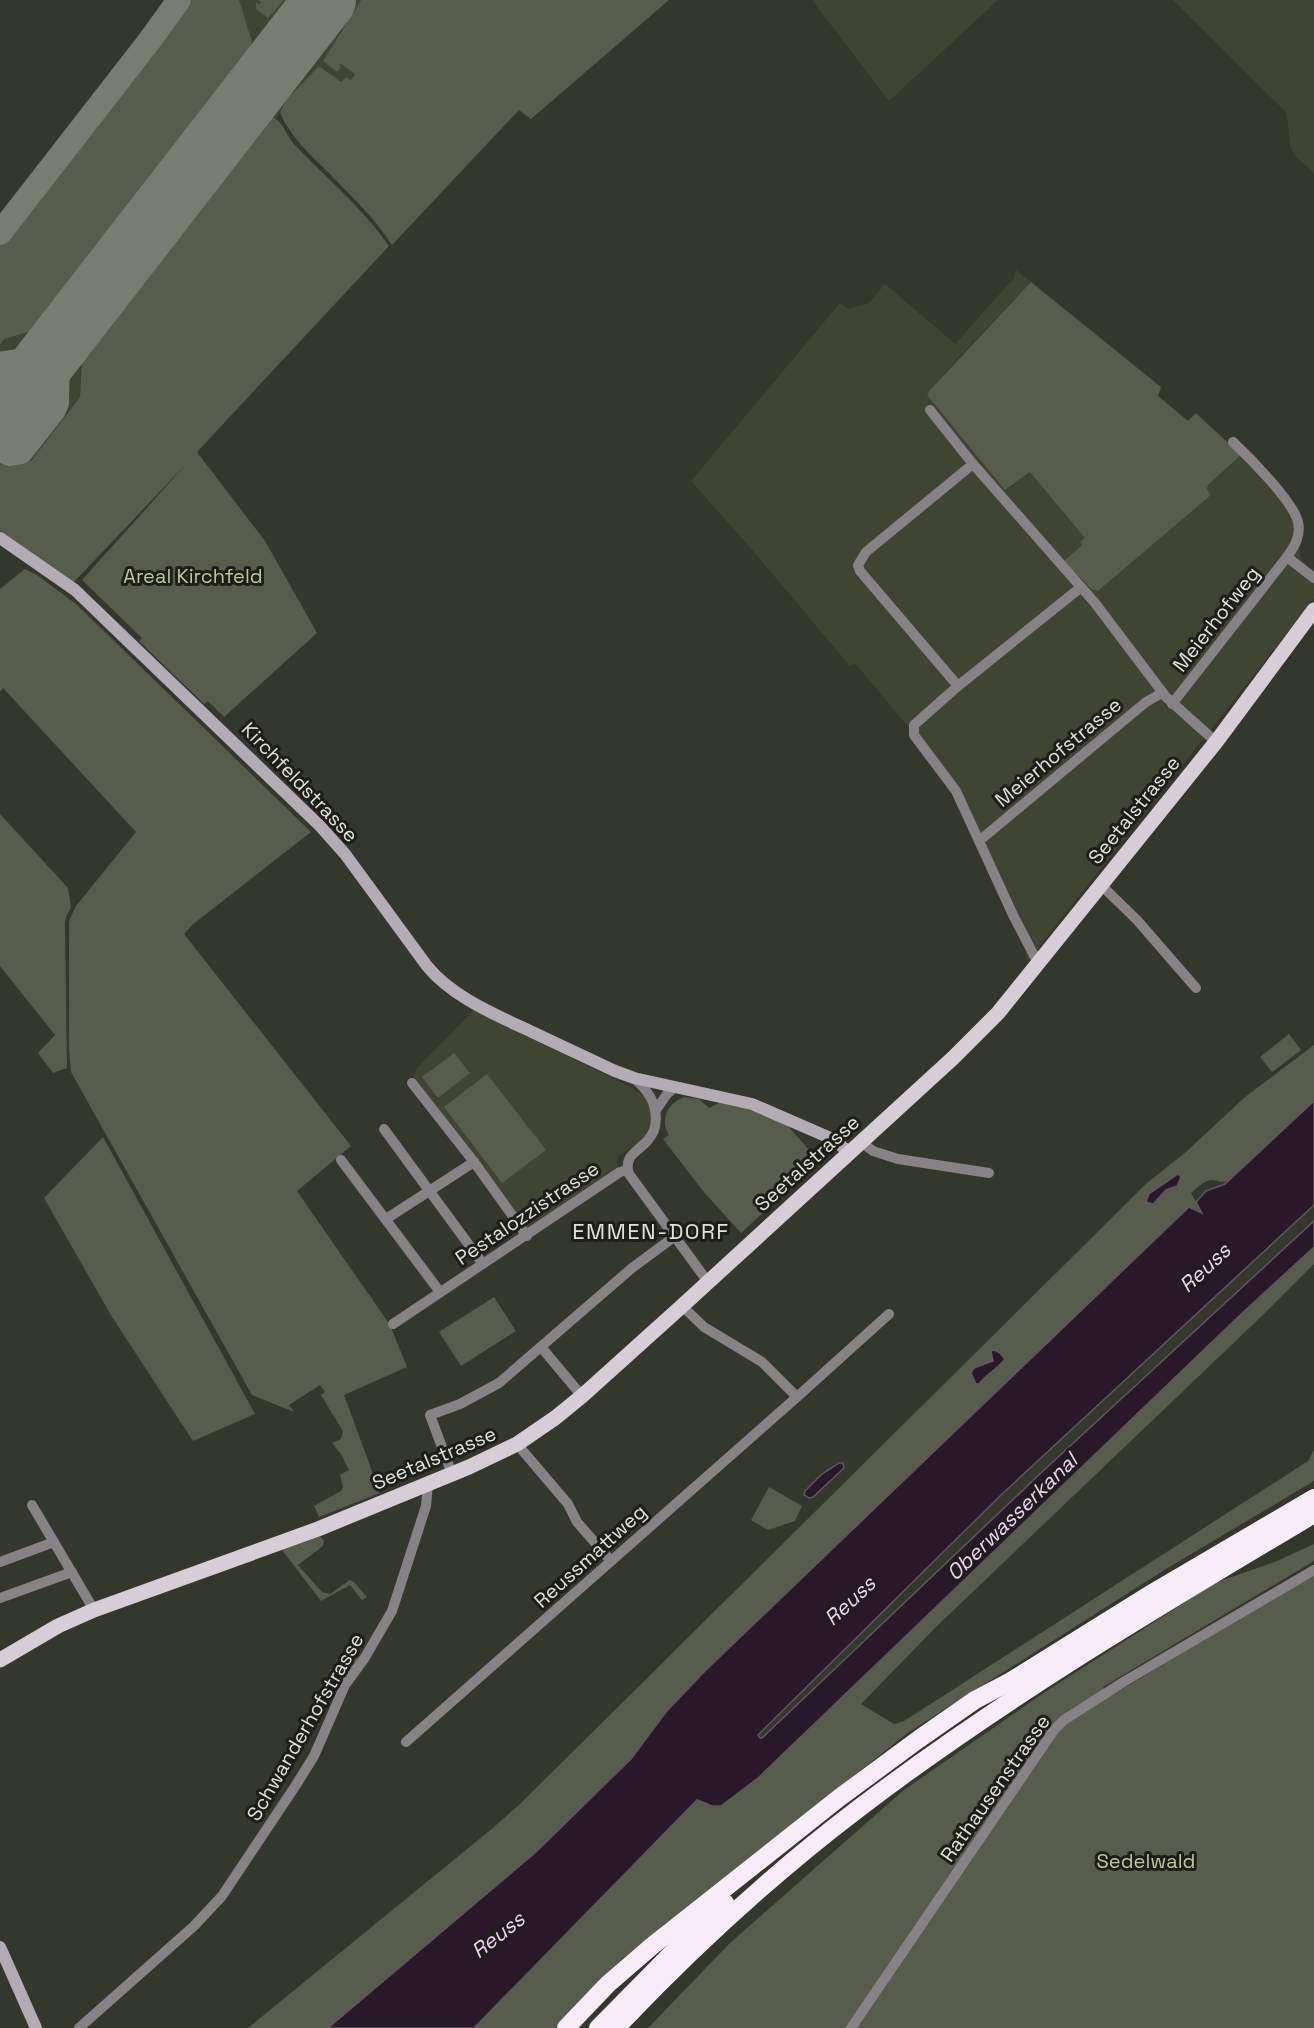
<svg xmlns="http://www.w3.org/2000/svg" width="1314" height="2028" viewBox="0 0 1314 2028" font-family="'Space Grotesk',sans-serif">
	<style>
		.built { fill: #404433 }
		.green { fill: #585c4c }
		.water { fill: #29182a; stroke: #60555f; stroke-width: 1.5 }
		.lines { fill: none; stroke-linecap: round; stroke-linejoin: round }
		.taxiway { stroke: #797c72; stroke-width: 24 }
		.runway { stroke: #797c72; stroke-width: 62 }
		.street { stroke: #868286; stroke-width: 10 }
		.secondary { stroke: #b3acb4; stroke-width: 12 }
		.primary { stroke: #d6cdd7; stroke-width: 15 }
		.highway { stroke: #f6ebf7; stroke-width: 18 }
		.labels { text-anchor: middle; stroke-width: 6; stroke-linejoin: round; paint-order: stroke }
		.park-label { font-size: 20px; fill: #beca96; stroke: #1d1e19 }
		.street-label { font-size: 20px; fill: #e0e2db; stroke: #1d1e19 }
		.water-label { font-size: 21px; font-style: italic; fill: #f7cffa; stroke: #1d1e19 }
		.quarter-label { font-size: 22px; letter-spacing: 1.5px; fill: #e0e3d5; stroke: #1d1e19 }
	</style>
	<rect width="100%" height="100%" fill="#34372c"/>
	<g class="built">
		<path d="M173,0H361L323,61L339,65L340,63L355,74L351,81L341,83L319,66L286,100L287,103L276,118L271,117L82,360L80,397L31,461L3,463L0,466V224Z"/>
		<path d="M812,0H998L889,101Z"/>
		<path d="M1173,0H1314V173L1296,157L1290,146L1287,113Z"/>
		<path d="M1016,270L1031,282L952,365L929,391L927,395L1007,490L1030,471L1085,538L1082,545L1064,561L1091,589L1098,591L1211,495L1207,489L1208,485L1241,455L1290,502L1300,540L1299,550L1301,560L1314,571V599L1027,962L1024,947L951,790L910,739L909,728L855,663L850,666L748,545L691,481L840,303L848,309L869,303L885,284L955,344L1014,278Z"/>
		<path d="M475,1009L505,1026L631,1087L645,1097L650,1108L652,1119L649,1132L640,1142L618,1156L617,1170L529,1232L413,1079L416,1069Z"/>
	</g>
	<g class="green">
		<path d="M190,0H239L252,42L251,46L236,73L38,329L4,339L0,345V246Z"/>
		<path d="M258,0H284L268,18L256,9V2L259,5L261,2Z"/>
		<path d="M361,0H669L531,119L519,110L392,245C374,217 350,195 327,171C308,153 291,137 280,113L286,100L319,66L341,82L346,77L351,80L355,74L341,64L339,65L341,67L337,72L323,61Z"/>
		<path d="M271,116C283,121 286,135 294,144C326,178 362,207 389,246L197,452L265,541L317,633L224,717L208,701L204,704L139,641L142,638L82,580L188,462L73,583L0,531V466L2,463L31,461L80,397L82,361Z"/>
		<path d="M1031,282L1161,387L1158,396L1188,421L1196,413L1241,455L1208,485L1207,489L1211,495L1098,591L1091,589L1064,561L1082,545L1080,542L1085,538L1030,472L1005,490L927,395L929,391Z"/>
		<path d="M25,569L37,575L76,604L311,832L192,925L184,934L351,1146L297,1191L390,1325L407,1367L344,1395L380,1493L319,1517L314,1506L341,1491L343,1487L340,1475L349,1470L341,1454L332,1443L341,1439L343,1431L321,1395L325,1392L320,1385L289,1405L294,1412L252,1395L71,1072L69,1050V921L76,906L136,832L3,688L0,692V589Z"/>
		<path d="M0,814L68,888L71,907L66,917L65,924L67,1068L53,1073L38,1053L55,1035L0,966Z"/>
		<path d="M1289,1034L1301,1050L1272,1072L1260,1057Z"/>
		<path d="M1314,1045V1101L1228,1181C1221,1183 1219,1181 1213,1180C1204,1180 1197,1188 1191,1193L1202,1213L1193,1210L666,1712L631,1759L536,1852L328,2028H248L494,1827L520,1804L1147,1183L1186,1152L1245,1097Z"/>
		<path d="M454,1053L470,1073L438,1098L422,1077Z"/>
		<path d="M487,1074L546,1150L502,1183L444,1107Z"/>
		<path d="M684,1097L699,1099L709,1108L719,1103L746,1108L787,1125L819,1161L741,1233L703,1191L663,1139L669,1135C659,1120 668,1103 684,1097Z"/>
		<path d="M103,1137L255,1414L193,1441L112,1317L44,1198Z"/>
		<path d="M1314,1247V1264L1265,1313L937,1626L861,1704L894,1724L904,1721L1308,1461L1314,1450V1481L1166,1569L909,1732L625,1957L555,2028H474L697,1800L712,1806H721L758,1778L1239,1316Z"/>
		<path d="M494,1297L516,1331L461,1366L439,1332Z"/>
		<path d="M769,1487L802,1506L795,1521L768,1530L751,1520Z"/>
		<path d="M320,1536L324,1541L323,1546L298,1565L322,1592L330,1594L350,1580L354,1582L367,1597L362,1600L350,1585L321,1601L282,1550Z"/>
		<path d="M1314,1544V1561L1103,1687L1109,1697L1314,1574V2028H648L730,1943L904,1790L1045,1692L1215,1583L1277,1561Z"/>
		<path d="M364,1654L340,1685L339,1684L329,1670L338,1668Z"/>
	</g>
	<g class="water">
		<path d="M1314,1101V1205L1001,1495L763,1730L758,1735L760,1738H762L1043,1471L1314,1221V1247L1239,1316L758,1778L721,1806H712L697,1800L474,2028H328L536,1852L631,1759L666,1712L705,1671L1189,1207L1202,1213L1196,1202L1206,1191L1225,1184Z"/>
		<path d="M1178,1174L1181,1177L1177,1186L1166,1190L1153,1204L1146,1202L1149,1194Z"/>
		<path d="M994,1350L1000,1353L1005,1359C998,1369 986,1374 979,1384H976L971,1373L974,1368L993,1361L991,1351Z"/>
		<path d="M839,1463H843L844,1468L813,1497L809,1498L804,1495L805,1491L822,1474Z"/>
	</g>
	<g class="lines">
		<g class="taxiway">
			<path d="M0,233L150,40L179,0"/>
			<path d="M0,364C16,359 40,363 52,353"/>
			<path d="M0,407L23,391"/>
			<path d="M0,450L10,454L21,452L54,410L57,403L58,351L62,340"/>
		</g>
		<path class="runway" d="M0,419L325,0"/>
		<g class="street">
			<path d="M930,410L973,464"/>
			<path d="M1233,442C1249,457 1293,501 1298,522C1301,535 1295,546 1287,557L1314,578"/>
			<path d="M958,686L860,571L858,565L866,552L973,464L1095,603L1166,697L1216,742"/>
			<path d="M1172,704L1287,557"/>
			<path d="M979,841L1146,702L1162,693"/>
			<path d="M1101,885L1137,920L1196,988"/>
			<path d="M1038,963L1013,915L956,791L914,735V725L958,686L1080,588"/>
			<path d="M634,1078C638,1082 644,1087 647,1092C657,1105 660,1127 648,1140C638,1152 623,1155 629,1174L708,1282"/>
			<path d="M412,1083L474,1162L527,1236"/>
			<path d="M656,1110L667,1094L675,1087"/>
			<path d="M384,1129L483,1264"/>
			<path d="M861,1142L873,1151L898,1159L989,1173"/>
			<path d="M341,1160L440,1292"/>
			<path d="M386,1219L474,1162"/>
			<path d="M682,1306L704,1327L762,1362L797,1397"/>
			<path d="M393,1324L620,1172L627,1170"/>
			<path d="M541,1347L582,1396"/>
			<path d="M517,1444L568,1504L577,1522L611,1561"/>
			<path d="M452,1474L430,1415L460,1404L499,1383L632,1268L674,1237"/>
			<path d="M32,1505L94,1610"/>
			<path d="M0,1562L54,1542"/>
			<path d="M0,1598L72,1572"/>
			<path d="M406,1742L797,1397L889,1314"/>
			<path d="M79,2028L194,1926L222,1896L296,1785L314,1756L345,1685L364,1659L392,1611L426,1506L428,1485"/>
			<path d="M851,2028L1054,1730L1064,1720L1125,1681L1314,1570"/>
		</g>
		<g class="secondary">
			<path d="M0,538L75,590L320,826L345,854L427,966C452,997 496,1015 532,1032C560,1045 587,1058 615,1071L634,1078L752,1104L835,1140L849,1153"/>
			<path d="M0,1947L36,2028"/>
		</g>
		<path class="primary" d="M0,1660L58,1626L94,1610L318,1529L469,1467L517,1444L555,1418L582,1396L682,1306L953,1058L998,1013L1216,742L1314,610"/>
		<g class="highway">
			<path d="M566,2028L608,1984L652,1946L839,1798L919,1739L975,1700L1011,1681L1154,1592L1314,1498"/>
			<path d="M598,2028L674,1951L725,1903"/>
			<path d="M616,2028C691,1949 771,1875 858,1809C1002,1699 1158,1607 1314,1514"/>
		</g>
	</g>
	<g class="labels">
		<g class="park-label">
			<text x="193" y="583">Areal Kirchfeld</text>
			<text x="1146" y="1868">Sedelwald</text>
		</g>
		<g class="street-label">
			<text transform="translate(1216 619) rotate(-52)" y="7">Meierhofweg</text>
			<text transform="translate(1058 752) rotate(-40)" y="7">Meierhofstrasse</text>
			<text transform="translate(300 782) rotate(46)" y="7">Kirchfeldstrasse</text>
			<text transform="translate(1134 810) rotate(-51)" y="7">Seetalstrasse</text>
			<text transform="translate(807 1163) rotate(-42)" y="7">Seetalstrasse</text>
			<text transform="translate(527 1213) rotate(-34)" y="7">Pestalozzistrasse</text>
			<text transform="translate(434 1458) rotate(-23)" y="7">Seetalstrasse</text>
			<text transform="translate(590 1556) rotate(-42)" y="7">Reussmattweg</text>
			<text transform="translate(305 1727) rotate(-60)" y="7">Schwanderhofstrasse</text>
			<text transform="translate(995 1788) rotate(-55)" y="7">Rathausenstrasse</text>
		</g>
		<g class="water-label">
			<text transform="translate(1205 1268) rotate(-43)" y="7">Reuss</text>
			<text transform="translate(1012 1517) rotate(-44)" y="7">Oberwasserkanal</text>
			<text transform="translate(850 1601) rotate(-43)" y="7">Reuss</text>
			<text transform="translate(498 1935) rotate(-38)" y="7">Reuss</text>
		</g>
		<g class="quarter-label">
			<text x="651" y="1239">EMMEN-DORF</text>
		</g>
	</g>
</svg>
